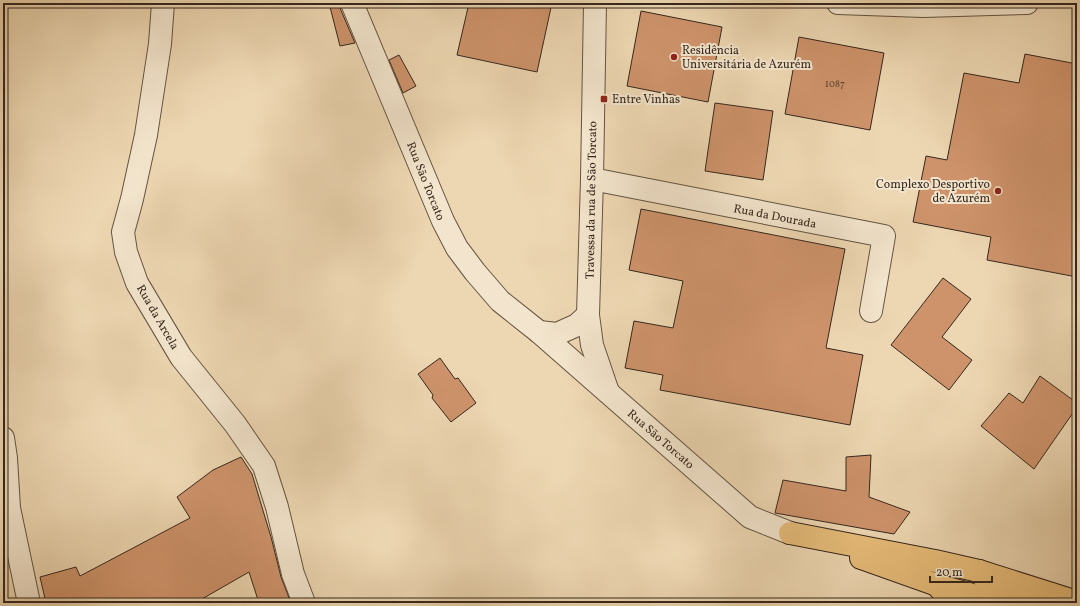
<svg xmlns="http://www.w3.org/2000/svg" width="1080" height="606" viewBox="0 0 1080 606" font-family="Vollkorn,serif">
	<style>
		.building { fill: #ce936b; stroke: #35281d }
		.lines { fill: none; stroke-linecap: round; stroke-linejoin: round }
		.minor-casing { stroke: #635442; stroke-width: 24 }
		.tertiary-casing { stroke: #635442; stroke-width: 24 }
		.primary-casing { stroke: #35281d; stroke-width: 24 }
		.trunk-casing { stroke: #35281d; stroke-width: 24 }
		.minor { stroke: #f3e5cd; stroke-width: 22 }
		.tertiary { stroke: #f3e5cd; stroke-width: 22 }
		.primary { stroke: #e6bc79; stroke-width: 22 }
		.trunk { stroke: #e6bc79; stroke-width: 22 }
		.poi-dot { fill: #8f2418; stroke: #f3e5cd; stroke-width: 1.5 }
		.labels { text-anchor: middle; stroke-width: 4; stroke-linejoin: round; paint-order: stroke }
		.number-label { font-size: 10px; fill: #5b4330 }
		.poi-label { font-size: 12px; fill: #35281d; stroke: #f3e5cd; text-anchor: start }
		.street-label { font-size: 12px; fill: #35281d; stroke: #f3e5cd }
	</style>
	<rect width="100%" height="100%" fill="#edd7b2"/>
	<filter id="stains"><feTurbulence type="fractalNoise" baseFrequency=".005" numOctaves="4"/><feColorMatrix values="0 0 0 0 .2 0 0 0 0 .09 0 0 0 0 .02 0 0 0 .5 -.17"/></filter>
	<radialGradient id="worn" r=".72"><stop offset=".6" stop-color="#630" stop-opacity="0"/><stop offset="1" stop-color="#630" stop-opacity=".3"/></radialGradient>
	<g class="building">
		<path d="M329,3H340V8L355,43L340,46Z"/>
		<path d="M469,3H552L537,72L457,55Z"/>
		<path d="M641,11L722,27L708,102L627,86Z"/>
		<path d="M799,37L884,53L870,130L785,114Z"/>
		<path d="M1025,54L1077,64V277L987,260L991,237L913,222L926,156L947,160L964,73L1019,83Z"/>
		<path d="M399,55L416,86L403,93L389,60Z"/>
		<path d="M715,103L773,111L763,180L705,171Z"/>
		<path d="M641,209L845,249L826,348L863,355L850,425L660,390L663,375L625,368L634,321L673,328L683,281L629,270Z"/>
		<path d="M943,278L971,299L942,337L972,360L949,390L891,345Z"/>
		<path d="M440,358L455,379L458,378L476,403L451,422L432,398L433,395L418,374Z"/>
		<path d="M1040,376L1077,403V407L1034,469L981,426L1009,393L1023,403Z"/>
		<path d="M871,455L869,497L910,512L894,534L775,513L783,480L846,491V457Z"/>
		<path d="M241,457L252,474L271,537L281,577L291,603H259L249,572L195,603H46L40,577L76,567L80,576L190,518L177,497L213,470Z"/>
	</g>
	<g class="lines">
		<defs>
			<g id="minor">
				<path d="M163,3L160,44L146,135L132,199L123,232L126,252L137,283L181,357L235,424L264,466L277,507L293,574L304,603"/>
				<path d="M592,179L884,236L871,311"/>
				<path d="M3,438L6,458L9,508L29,603"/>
			</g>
			<g id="tertiary">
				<path d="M352,3L443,221L457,248L475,272L500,301L539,332L750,517L790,533"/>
				<path d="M595,3L592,179L588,315L592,345L608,392"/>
				<path d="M838,3L923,6L1027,3"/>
				<path d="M539,332L557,334L577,325L588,315"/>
			</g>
			<g id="primary">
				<path d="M790,533L935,561L979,571L1077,602"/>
				<path d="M861,558L937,585L1002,603"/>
			</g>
			<g id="trunk">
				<path d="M979,571L992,588L1001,603"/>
				<path d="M937,585L952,603"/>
				<path d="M1001,603L1017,598L1051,594"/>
			</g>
		</defs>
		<use href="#minor" class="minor-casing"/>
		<use href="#tertiary" class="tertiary-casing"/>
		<use href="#primary" class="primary-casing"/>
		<use href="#trunk" class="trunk-casing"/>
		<use href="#minor" class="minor"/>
		<use href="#tertiary" class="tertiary"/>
		<use href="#primary" class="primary"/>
		<use href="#trunk" class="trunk"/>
	</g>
	<g class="poi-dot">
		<circle cx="674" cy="57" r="4"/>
		<rect x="600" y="95" width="8" height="8" rx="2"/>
		<circle cx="998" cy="191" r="4"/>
	</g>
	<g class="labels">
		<g class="number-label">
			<text x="835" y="87">1087</text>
		</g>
		<g class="poi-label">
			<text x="682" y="54">Residência<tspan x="682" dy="14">Universitária de Azurém</tspan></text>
			<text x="612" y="103">Entre Vinhas</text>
			<text x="990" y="188" text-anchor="end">Complexo Desportivo<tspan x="990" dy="14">de Azurém</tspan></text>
		</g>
		<g class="street-label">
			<text transform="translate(426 181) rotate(68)" y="4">Rua São Torcato</text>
			<text transform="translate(591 200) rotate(-89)" y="4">Travessa da rua de São Torcato</text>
			<text transform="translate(775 216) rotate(11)" y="4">Rua da Dourada</text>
			<text transform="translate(158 317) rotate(60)" y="4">Rua da Arcela</text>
			<text transform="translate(661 439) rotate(41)" y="4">Rua São Torcato</text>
		</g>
	</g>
	<rect width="1080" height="606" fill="none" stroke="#edd7b2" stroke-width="16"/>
	<rect x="4" y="4" width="1072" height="598" fill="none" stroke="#35281d" stroke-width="2"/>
	<rect x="8" y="8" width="1064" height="590" fill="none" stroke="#35281d"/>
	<path d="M930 576v6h62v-6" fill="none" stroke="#35281d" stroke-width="2"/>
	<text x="936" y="576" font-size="12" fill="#35281d" stroke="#f3e5cd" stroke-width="3" paint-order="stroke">20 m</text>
	<rect width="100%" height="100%" filter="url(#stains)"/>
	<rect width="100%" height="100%" fill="url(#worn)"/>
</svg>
